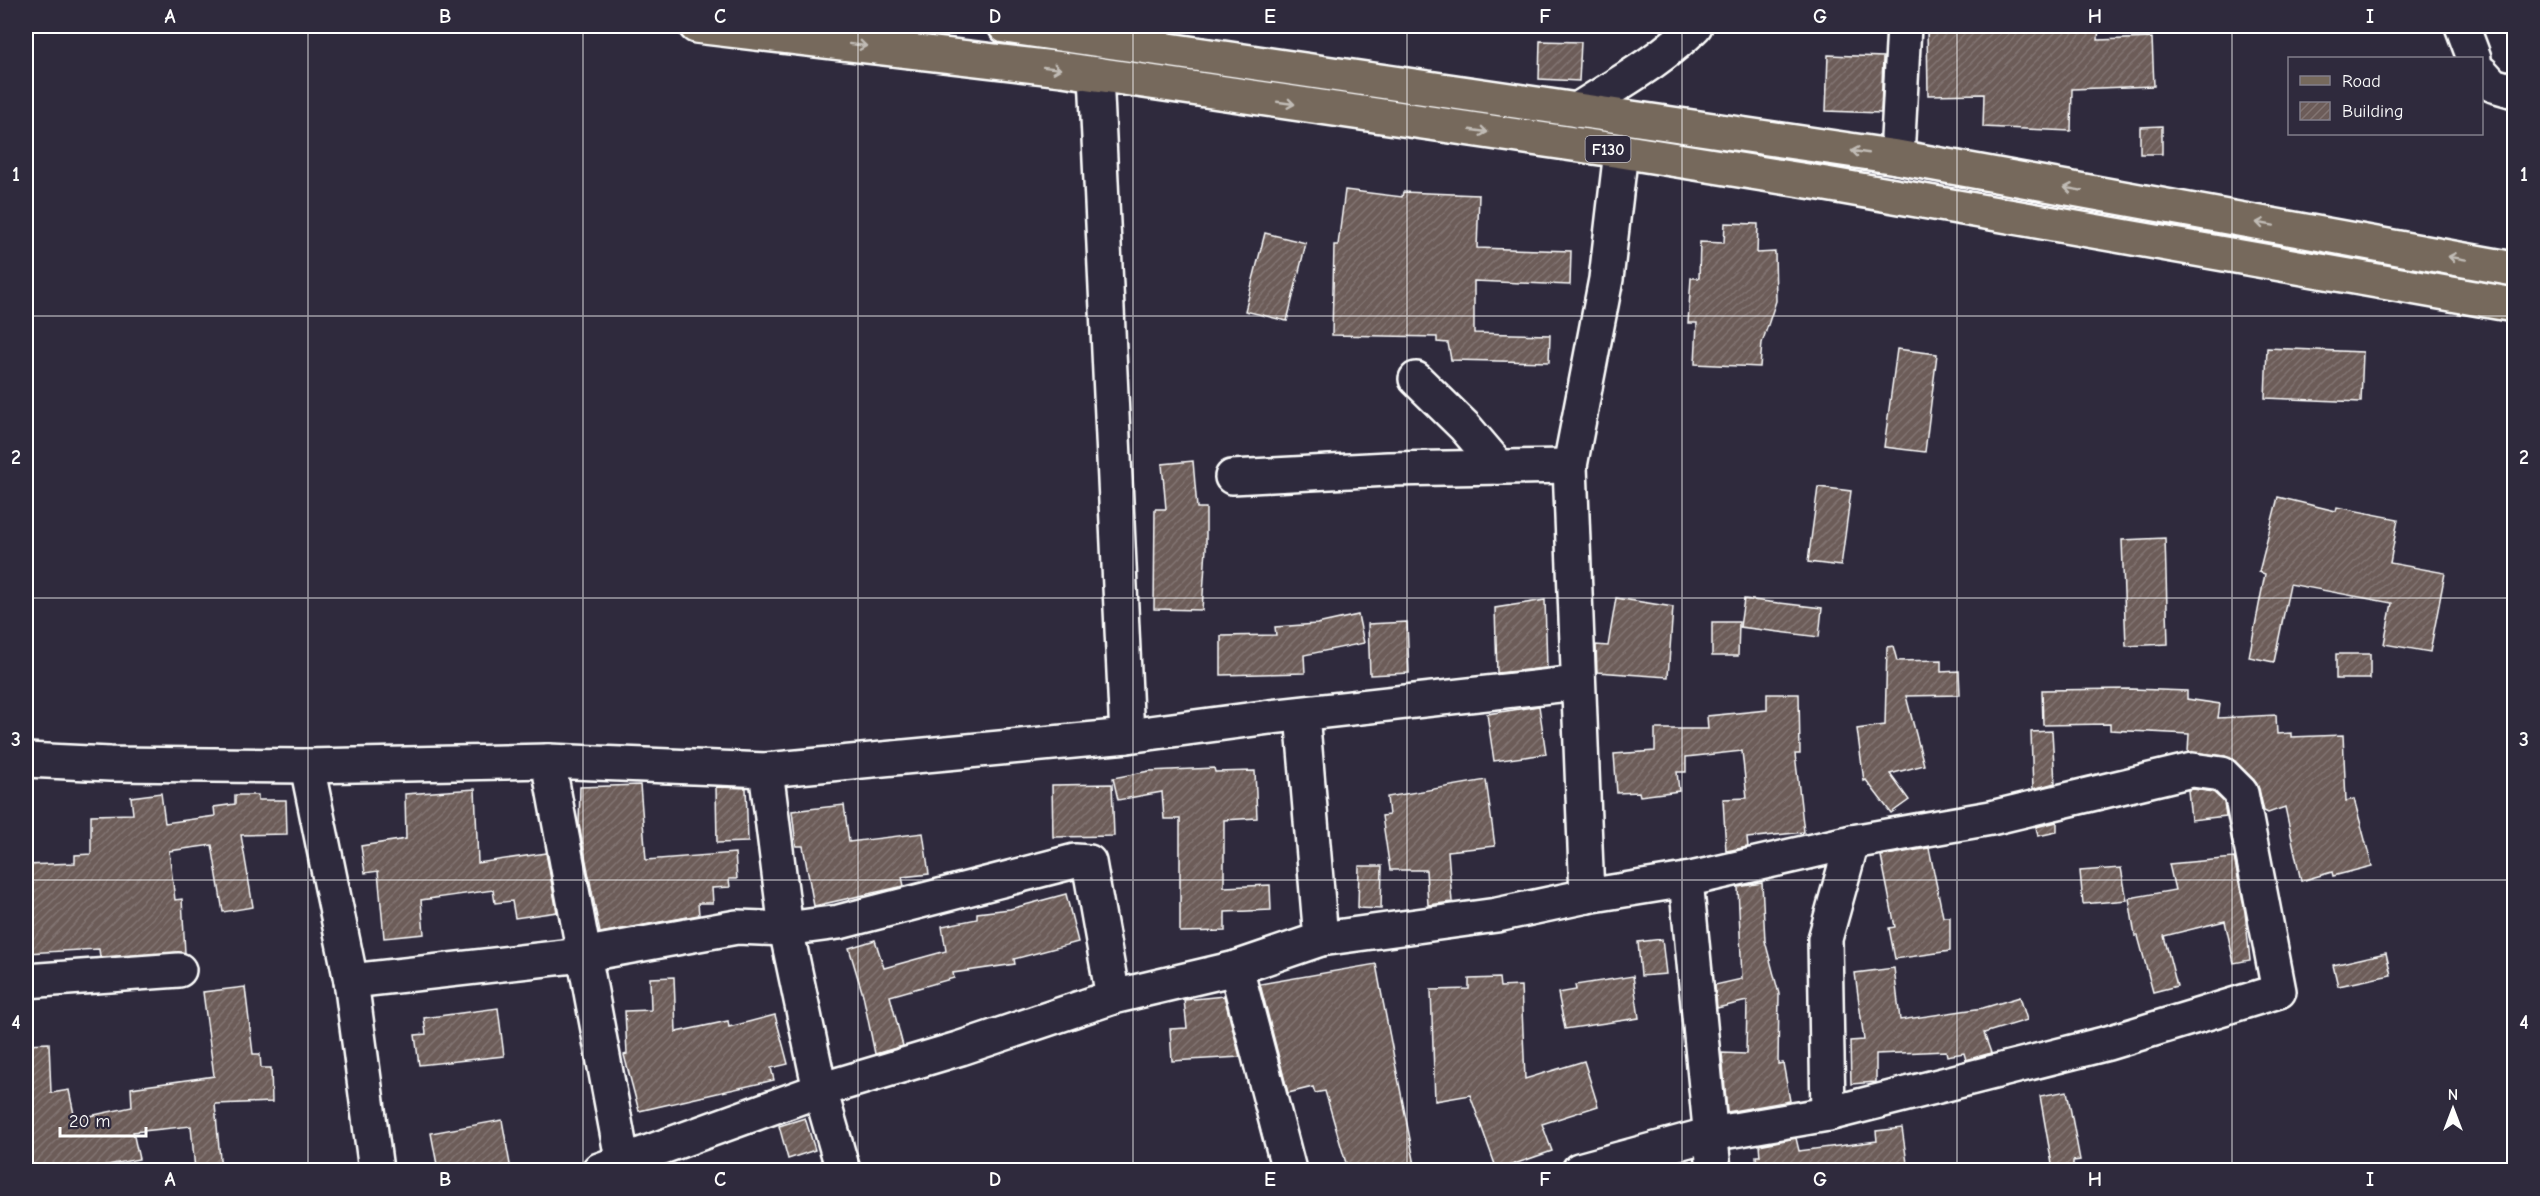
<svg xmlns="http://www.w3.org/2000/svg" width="2540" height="1196" viewBox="0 0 2540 1196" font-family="'Comic Neue',sans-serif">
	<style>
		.building { fill: url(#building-hatch); stroke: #fff; stroke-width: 1.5 }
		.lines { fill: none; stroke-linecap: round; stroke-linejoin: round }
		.minor-casing { stroke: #fff; stroke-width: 38 }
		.major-casing { stroke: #fff; stroke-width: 38 }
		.minor { stroke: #2f2a3d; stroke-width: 33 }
		.major { stroke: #76695c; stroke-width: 33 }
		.oneway { stroke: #c1bcb6 }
		.grid { fill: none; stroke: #fff; stroke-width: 1.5; stroke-opacity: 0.55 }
		.labels { text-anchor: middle; stroke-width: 5; stroke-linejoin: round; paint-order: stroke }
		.shield { fill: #2f2a3d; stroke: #c1bfc5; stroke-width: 1.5 }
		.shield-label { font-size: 16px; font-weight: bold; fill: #fff }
		.neatline { fill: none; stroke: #fff; stroke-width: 2 }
		.grid-label { font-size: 20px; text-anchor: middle; font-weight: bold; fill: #fff }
	</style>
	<defs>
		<pattern id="building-hatch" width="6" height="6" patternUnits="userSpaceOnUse" patternTransform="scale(1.5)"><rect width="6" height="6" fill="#6c5c59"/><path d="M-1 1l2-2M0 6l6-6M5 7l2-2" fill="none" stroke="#827472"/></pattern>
	</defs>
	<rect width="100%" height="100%" fill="#2f2a3d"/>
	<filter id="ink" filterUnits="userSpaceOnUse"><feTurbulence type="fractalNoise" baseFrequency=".0167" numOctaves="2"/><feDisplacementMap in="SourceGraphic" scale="12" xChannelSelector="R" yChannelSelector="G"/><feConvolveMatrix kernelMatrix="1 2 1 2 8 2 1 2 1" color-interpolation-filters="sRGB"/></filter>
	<g filter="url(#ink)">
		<g class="building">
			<path d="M1927,26H2099L2098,40L2152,38L2154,86L2072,89L2071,131L1983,127L1984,94L1928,95Z"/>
			<path d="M1540,41L1581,42L1579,81L1539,79Z"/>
			<path d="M1828,55L1883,57L1881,113L1826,111Z"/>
			<path d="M2162,126V154H2140V127Z"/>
			<path d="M1345,190L1402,197L1403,192L1479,195L1477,248L1571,251L1570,285L1474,281V333L1550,335L1549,362L1451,360L1448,343L1437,342V337L1332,335L1334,245H1338Z"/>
			<path d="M1725,223L1758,224L1757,253L1775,252L1776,301L1762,343L1760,367L1695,364L1697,323H1688L1691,278H1699L1700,242L1724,243Z"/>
			<path d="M1265,233L1306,243L1287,321L1245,311Z"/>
			<path d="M2267,348L2363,352L2361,402L2265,398Z"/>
			<path d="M1897,349L1937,354L1925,452L1884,447Z"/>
			<path d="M1193,461L1197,508H1206V548L1202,610L1154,609L1155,509H1166L1162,464Z"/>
			<path d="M1818,487L1851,491L1841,566L1808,562Z"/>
			<path d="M2278,497L2336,511L2337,507L2398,519L2390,563L2445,573L2430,652L2384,644L2392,603L2290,584L2274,662L2249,657L2265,574L2259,572Z"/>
			<path d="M2165,538L2168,644L2126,646L2122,540Z"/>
			<path d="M1616,598L1673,607L1668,677L1597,672L1596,645L1608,646Z"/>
			<path d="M1744,599L1822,608L1819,637L1740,627Z"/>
			<path d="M1545,600L1547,668L1497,673L1495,608Z"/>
			<path d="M1358,615L1364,643L1304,655L1305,673L1221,675V636L1276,635L1275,627L1317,624Z"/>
			<path d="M1407,622L1409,673L1370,675L1368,624Z"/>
			<path d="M1712,622H1739L1738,656H1712Z"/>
			<path d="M1893,646L1897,661L1941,660V672L1959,671L1960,695L1906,696L1924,765L1890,774L1909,800L1891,813L1866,780L1864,781L1857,729L1885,725L1887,647Z"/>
			<rect x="2336" y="654" width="34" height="25"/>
			<path d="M2132,689L2187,691V699L2220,704L2218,718L2276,715L2277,734L2291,733V737L2343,735L2346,801L2354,799L2372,866L2333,876L2332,872L2301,881L2285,807L2268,813L2264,811L2259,789L2254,780L2235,761L2225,756L2188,752L2189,734L2110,730V724L2043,725L2042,690Z"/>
			<path d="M1767,694H1799L1800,754H1795L1804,832L1747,838L1748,847L1726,851L1723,799L1747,798L1742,751L1686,757V772H1677L1679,791L1640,796L1639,792L1617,793L1614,754L1655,751V729H1708L1707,716L1767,710Z"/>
			<path d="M1539,706L1546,754L1494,761L1487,714Z"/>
			<path d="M2052,731L2055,783L2033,789L2031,732Z"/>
			<path d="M1214,768L1215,772L1255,771L1257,818L1224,820V887L1270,885L1271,910L1225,912V931L1180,932V819H1164L1162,792L1118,800L1113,778L1149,771Z"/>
			<path d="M1486,780L1495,846L1448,851L1452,902L1428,905L1426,870H1390L1382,816L1389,815L1387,797Z"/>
			<path d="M1112,784L1114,836L1053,837L1052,785Z"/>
			<path d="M640,785L646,860L735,853L737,879H729L730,887L712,888L713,903H698L699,915L600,933L579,825L580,787Z"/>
			<path d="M716,787L746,788L748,842L717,843Z"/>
			<path d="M475,789L478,863L546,853L557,912L515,918L512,901L495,903L493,890L421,900L424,934L384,938L378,871L365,873L361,846L406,839L405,794Z"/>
			<path d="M2193,789L2213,792L2224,802L2226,816L2191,820L2188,790Z"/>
			<path d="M161,793L165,823L215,816L214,807L235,804V795H258V800H286L287,834L241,835L253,907L223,912L212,845L169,851L175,900L182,899L185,953L100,957L99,949L26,953V865L75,863V855L91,854V815L133,814L131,797Z"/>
			<path d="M844,805L849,842L923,833L929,874L902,877L904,886L814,906L803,846H796L792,811Z"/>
			<path d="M2057,822V832L2038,836L2036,827Z"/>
			<path d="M1929,848L1943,917H1950V951L1895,959L1889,928L1895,927L1881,856Z"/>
			<path d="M2234,858L2245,912L2250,960L2234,963L2225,921L2164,936L2177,986L2153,992L2138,936H2135L2129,898L2175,890L2169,864Z"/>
			<path d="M1359,866H1382L1381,909L1358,908Z"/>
			<path d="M2121,868L2127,900L2083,904L2080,871Z"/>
			<path d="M1762,883L1765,941L1779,994L1778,1064L1783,1063L1790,1101L1727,1112L1722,1053L1746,1054L1747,1001L1717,1008L1715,985L1742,979L1738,887Z"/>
			<path d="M1066,894L1078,942L1014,959L1015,964L953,973L954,978L890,996L903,1046L875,1054L863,995L849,948L875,940L884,968L946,951L942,926L977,919V913L1010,909Z"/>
			<path d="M1662,939L1666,974L1641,976L1638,942Z"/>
			<path d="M2386,953L2391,975L2338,986L2333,965Z"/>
			<path d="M1376,964L1380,986L1416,1170H1348L1325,1091L1315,1093L1313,1087L1288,1093L1260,984Z"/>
			<path d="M1894,968L1900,1020L1983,1008L2020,997L2027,1020L1984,1033L1991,1053L1966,1060L1964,1053L1947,1056L1946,1051L1876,1054V1082L1851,1084L1850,1041L1864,1040L1855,973Z"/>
			<path d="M1633,976L1639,1018L1565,1029L1558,993L1576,990L1575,985Z"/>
			<path d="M674,977L676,1032L728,1021L729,1027L775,1015L788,1064L771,1068L774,1080L639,1111L624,1055L627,1054L625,1011L651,1010L650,978Z"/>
			<path d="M1499,978L1500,987L1521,986L1525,1079L1584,1061L1598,1106L1542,1124L1552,1151L1497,1170L1470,1095L1435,1101L1431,990L1469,989V979Z"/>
			<path d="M245,987L253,1054H260L261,1068H271L272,1102L215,1104L221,1170H195L191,1126L133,1132L139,1159L82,1170H26V1044L49,1043L51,1093L69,1090L75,1119L132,1107L131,1088L214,1076L203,992Z"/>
			<path d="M1224,996L1240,1057L1172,1061L1170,1029L1187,1028L1184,1000Z"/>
			<path d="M498,1008L504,1056L419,1065L415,1035L426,1034L424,1018Z"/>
			<path d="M2067,1091L2080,1160L2073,1161V1170H2053L2040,1096Z"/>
			<path d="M805,1118L815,1150L788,1159L779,1126Z"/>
			<path d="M502,1120L511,1170H438L431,1133Z"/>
			<path d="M1902,1128L1908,1170H1757L1756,1156H1760L1759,1145L1796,1138L1799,1151L1877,1141L1876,1131Z"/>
		</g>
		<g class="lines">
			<defs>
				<g id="minor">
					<path d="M2462,26L2474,58"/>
					<path d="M2482,73L2493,85L2514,91"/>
					<path d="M1096,74L1127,736"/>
					<path d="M1577,110C1617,84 1662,60 1695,26"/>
					<path d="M1897,157L1904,26"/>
					<path d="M1416,379L1465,427L1499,467"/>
					<path d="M1232,477L1388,469L1570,466"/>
					<path d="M26,760L110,764L307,766L548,761L766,770L1127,736L1270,717L1578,683"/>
					<path d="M548,761L623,1164"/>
					<path d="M307,766L351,981L376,1170"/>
					<path d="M766,770L786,929L820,1090L843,1170"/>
					<path d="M1686,880L1714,1170"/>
					<path d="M1321,939L1497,915L1587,896"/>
					<path d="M26,981L179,970"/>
					<path d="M351,981L582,955L737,927L786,929L839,922L1075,861L1089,862L1113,997"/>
					<path d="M1828,1114L1825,939L1852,842"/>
					<path d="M599,1170L820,1090L961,1048L1113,997L1236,968"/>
					<path d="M1289,1170L1236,968L1321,939L1302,714"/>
					<path d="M1579,1170L1711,1134L1828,1114L2108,1043L2279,991L2241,793L2222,774L2192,770L1991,818L1852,842L1686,880L1587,896L1570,466L1606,279L1621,151"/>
				</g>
				<g id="major">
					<path d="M696,26L1062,69L1621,151L1826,184L2514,305"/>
					<path d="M1005,26L1897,157L2514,269"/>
				</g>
			</defs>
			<use href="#minor" class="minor-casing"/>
			<use href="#major" class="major-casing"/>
			<use href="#minor" class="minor"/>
			<use href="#major" class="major"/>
		</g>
		<defs><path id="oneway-shaft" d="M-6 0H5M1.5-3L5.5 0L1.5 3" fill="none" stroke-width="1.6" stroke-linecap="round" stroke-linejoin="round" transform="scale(1.5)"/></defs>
		<g class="oneway">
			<use href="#oneway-shaft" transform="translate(858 45) rotate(7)"/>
			<use href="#oneway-shaft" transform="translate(1052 68) rotate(7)"/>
			<use href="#oneway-shaft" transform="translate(1286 103) rotate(8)"/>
			<use href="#oneway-shaft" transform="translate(1479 131) rotate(8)"/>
			<use href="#oneway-shaft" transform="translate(1860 152) rotate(-172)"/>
			<use href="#oneway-shaft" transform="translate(2073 189) rotate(-170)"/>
			<use href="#oneway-shaft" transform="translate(2265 224) rotate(-170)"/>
			<use href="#oneway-shaft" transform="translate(2457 258) rotate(-170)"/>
		</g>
	</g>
	<path class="grid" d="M308,26V1170M583,26V1170M858,26V1170M1133,26V1170M1407,26V1170M1682,26V1170M1957,26V1170M2232,26V1170M26,316H2514M26,598H2514M26,880H2514"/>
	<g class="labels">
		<rect class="shield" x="1585.5" y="136" width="45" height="26" rx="4.5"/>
		<g class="shield-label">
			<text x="1608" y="155">F130</text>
		</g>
	</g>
	<rect width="2540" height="1196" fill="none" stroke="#2f2a3d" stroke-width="66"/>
	<rect x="2288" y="57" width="195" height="78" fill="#2f2a3d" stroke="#827f8b" stroke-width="1.5"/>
	<rect x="2300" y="76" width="30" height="9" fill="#76695c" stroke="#827f8b" stroke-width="1.5"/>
	<text x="2342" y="87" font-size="18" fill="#ffffff">Road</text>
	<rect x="2300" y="102" width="30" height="18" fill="url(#building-hatch)" stroke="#827f8b" stroke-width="1.5"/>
	<text x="2342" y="117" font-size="18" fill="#ffffff">Building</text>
	<g transform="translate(2453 1109)" stroke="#2f2a3d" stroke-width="4.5" paint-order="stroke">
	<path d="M0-4.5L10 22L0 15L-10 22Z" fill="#ffffff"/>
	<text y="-9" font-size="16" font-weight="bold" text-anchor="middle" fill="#ffffff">N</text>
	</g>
	<path d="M60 1127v9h86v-9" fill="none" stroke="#ffffff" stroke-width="3"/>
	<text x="69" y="1127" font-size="18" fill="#ffffff" stroke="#2f2a3d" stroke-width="4.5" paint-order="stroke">20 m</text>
	<rect x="33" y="33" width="2474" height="1130" class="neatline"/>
	<g class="grid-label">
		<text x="170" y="23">A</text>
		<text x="445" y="23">B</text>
		<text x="720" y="23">C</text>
		<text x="995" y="23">D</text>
		<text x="1270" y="23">E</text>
		<text x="1545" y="23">F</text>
		<text x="1820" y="23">G</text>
		<text x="2095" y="23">H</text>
		<text x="2370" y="23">I</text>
		<text x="16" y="181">1</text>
		<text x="2524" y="181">1</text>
		<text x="16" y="464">2</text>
		<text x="2524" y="464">2</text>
		<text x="16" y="746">3</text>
		<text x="2524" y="746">3</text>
		<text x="16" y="1029">4</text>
		<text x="2524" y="1029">4</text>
		<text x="170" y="1186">A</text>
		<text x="445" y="1186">B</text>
		<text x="720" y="1186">C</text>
		<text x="995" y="1186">D</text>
		<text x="1270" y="1186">E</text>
		<text x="1545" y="1186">F</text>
		<text x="1820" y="1186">G</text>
		<text x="2095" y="1186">H</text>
		<text x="2370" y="1186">I</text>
	</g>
</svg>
